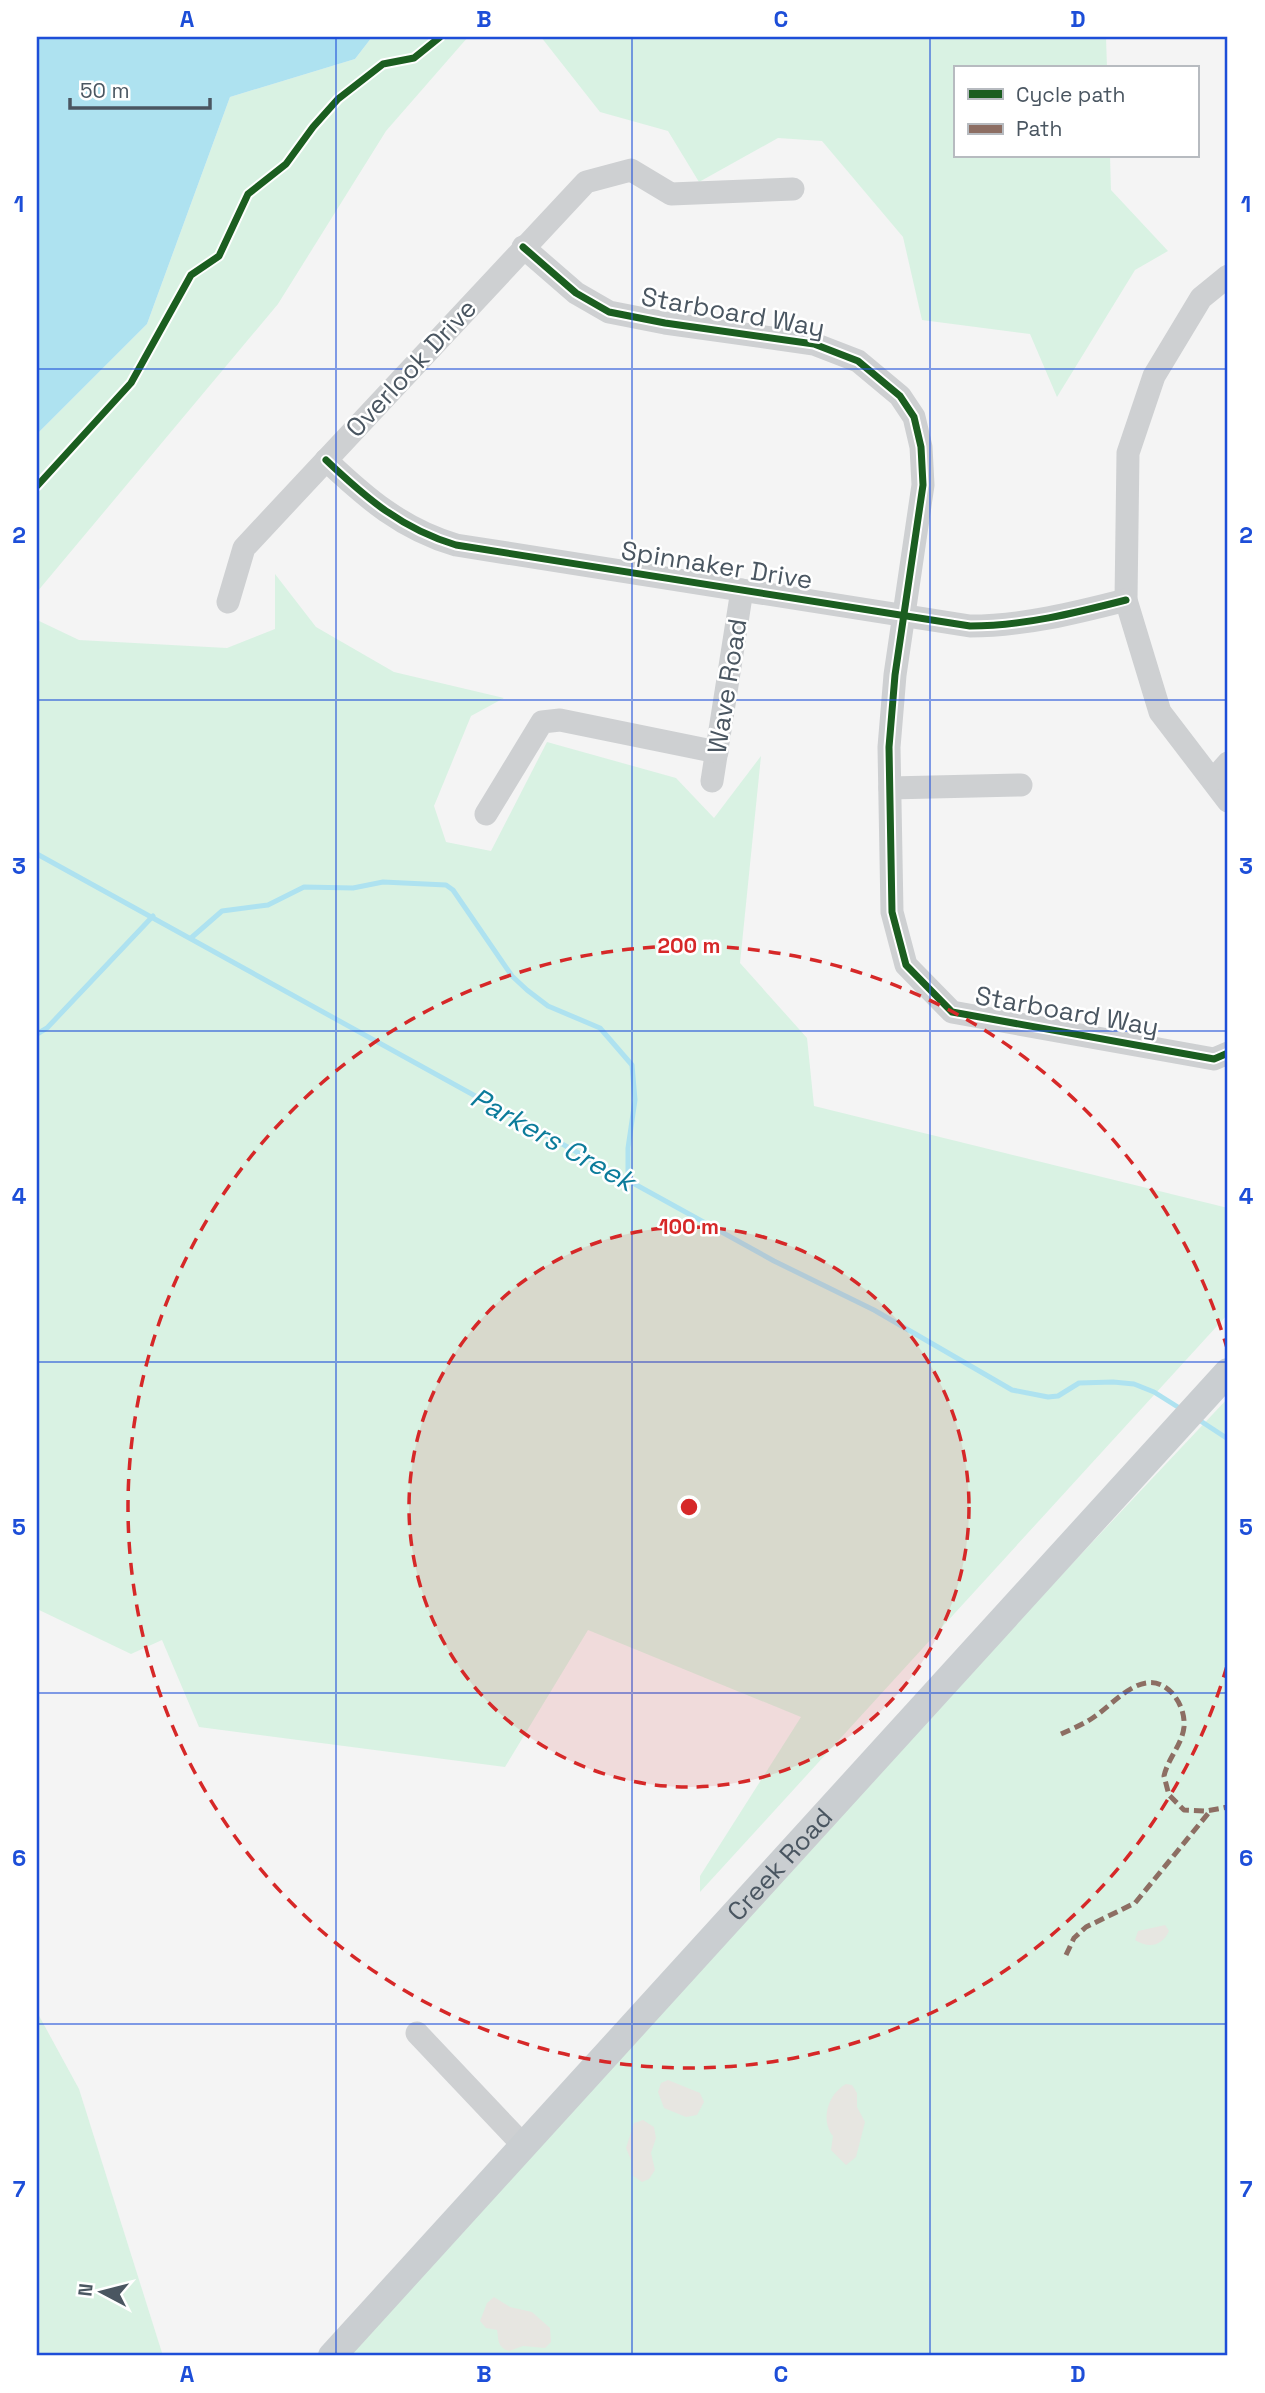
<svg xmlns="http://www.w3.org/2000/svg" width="1265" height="2393" viewBox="0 0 1265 2393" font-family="'Space Grotesk',sans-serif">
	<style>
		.green { fill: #d9f2e3 }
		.sand { fill: #e7e6e1 }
		.water { fill: #aee2f0 }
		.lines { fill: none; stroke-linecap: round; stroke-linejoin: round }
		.stream { stroke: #aee2f0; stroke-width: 5 }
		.minor { stroke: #ced0d2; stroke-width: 23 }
		.major { stroke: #caced1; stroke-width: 28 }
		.quiet { stroke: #8d6e63; stroke-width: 5; stroke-dasharray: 10 5; stroke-linecap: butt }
		.cycleway-casing { stroke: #fff; stroke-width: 11 }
		.cycleway { stroke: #1b5e20; stroke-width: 7 }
		.grid { fill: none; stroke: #1d4ed8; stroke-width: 2; stroke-opacity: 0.55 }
		.ring { fill: none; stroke: #d62828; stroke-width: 3.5; stroke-dasharray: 12 9 }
		.labels { text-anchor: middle; stroke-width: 5; stroke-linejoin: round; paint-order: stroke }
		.street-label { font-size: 26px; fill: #4a5661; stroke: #fff }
		.water-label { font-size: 28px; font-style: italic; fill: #0c7c9b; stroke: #fff }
		.centre { fill: #d62828; stroke: #fff; stroke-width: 3.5 }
		.ring-label { font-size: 21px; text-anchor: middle; font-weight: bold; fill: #d62828; stroke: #fff; stroke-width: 5; stroke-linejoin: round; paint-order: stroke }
		.neatline { fill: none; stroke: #1d4ed8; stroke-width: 2.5 }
		.grid-label { font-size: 23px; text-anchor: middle; font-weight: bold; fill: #1d4ed8 }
	</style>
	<rect width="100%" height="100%" fill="#f4f4f4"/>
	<g class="green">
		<path d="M372,37H468L386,131L278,304L37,592V434L147,324L230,97L355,59Z"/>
		<path d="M541,37H1106L1107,68H955V156H1110L1111,190L1168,251L1135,270L1057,397L1030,334L922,320L903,237L822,141L778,138L699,182L668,131L600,112Z"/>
		<path d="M275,574L316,627L394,672L504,698L471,716L434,806L446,842L491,851L547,742L676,778L714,818L761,756L740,963L807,1038L814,1106L1228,1208V1314L700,1892V1876L801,1717L588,1630L505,1767L199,1727L162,1640L131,1654L37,1609V620L79,640L227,648L275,629Z"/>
		<path d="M1228,1398V2356H350L524,2146Z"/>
		<path d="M37,2012L79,2089L163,2356H37Z"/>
	</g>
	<g class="sand">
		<path d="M1165,1925L1169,1931C1162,1946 1149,1949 1135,1940L1138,1931Z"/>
		<path d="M668,2080L700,2093L704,2102L697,2115L686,2117L664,2108L658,2092L661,2083Z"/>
		<path d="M846,2084L852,2085L857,2093V2107L865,2122L856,2157L846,2165L831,2150L833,2136C820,2120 828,2094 846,2084Z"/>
		<path d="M643,2120L654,2127L656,2138L651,2153L655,2170L649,2179L642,2182L632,2175L631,2160L626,2148L634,2123Z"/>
		<path d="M494,2297L510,2307L532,2312L550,2328L551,2342L545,2348L523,2346L509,2351C497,2347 499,2341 497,2330L486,2328L480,2321L487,2303Z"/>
	</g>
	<path class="water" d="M37,37H372L355,59L230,97L147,324L37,434Z"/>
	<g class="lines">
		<g class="stream">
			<path d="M37,854L774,1261L874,1310L1012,1390L1048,1397L1058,1396L1079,1383L1113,1382L1134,1384L1154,1392L1181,1409"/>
			<path d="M191,938L222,911L268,905L304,887L353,888L383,882L446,885L453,890L512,976L527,990L548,1006L600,1028L632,1065L635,1100L628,1148V1181"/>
			<path d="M37,1034L47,1028L153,916"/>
			<path d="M1196,1418L1228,1439"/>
		</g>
		<g class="minor">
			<path d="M523,247L576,293L609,312L665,323L814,344L858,361L900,396L914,417L921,447L923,485L895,675L889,747L892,912L906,965L952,1012L1214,1059L1228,1053"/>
			<path d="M1228,276L1201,298L1154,376L1128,453L1126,600L1160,712L1228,801"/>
			<path d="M326,460C366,498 402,529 456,545L970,626C1023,626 1075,613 1126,600"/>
			<path d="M228,602L244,548L586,182L631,170L671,194L793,189"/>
			<path d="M1214,779L1228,763"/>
			<path d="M712,781L742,590"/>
			<path d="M890,788L1021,785"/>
			<path d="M486,814L542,722L560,720L717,752"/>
			<path d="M417,2033L524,2146"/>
		</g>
		<path class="major" id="s1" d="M332,2356L1228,1372"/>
		<g class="quiet">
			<path d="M1061,1734C1072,1729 1084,1724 1094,1717C1115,1703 1145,1664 1172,1693C1180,1702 1185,1714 1184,1727C1182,1745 1168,1758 1164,1776L1169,1795L1184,1810L1206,1811L1228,1807"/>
			<path d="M1066,1955L1074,1938L1086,1927L1135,1903L1211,1810"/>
		</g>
		<defs>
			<g id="cycleway">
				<path d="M523,247L576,293L609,312L665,323L814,344L858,361L900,396L914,417L921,447L923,485L895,675L889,747L892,912L906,965L952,1012L1214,1059L1228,1053"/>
				<path d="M326,460C366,498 402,529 456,545L970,626C1023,626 1075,613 1126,600"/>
				<path d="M37,486L131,383L191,275L219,256L248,194L286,164L313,127L338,99L383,64L414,58L440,37"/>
			</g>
		</defs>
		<use href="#cycleway" class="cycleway-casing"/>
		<use href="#cycleway" class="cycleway"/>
	</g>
	<path class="grid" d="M336,37V2356M632,37V2356M930,37V2356M37,369H1228M37,700H1228M37,1031H1228M37,1362H1228M37,1693H1228M37,2024H1228"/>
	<circle cx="689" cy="1507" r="280" fill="#d62828" fill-opacity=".12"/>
	<g class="ring">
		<circle cx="689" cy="1507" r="280"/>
		<path d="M1227 1666A561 561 0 1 1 1227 1348"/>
	</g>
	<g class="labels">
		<g class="street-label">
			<text transform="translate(733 312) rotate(10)" y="9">Starboard Way</text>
			<text transform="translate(411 368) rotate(-47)" y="9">Overlook Drive</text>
			<text transform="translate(717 565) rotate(9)" y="9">Spinnaker Drive</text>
			<text transform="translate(727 686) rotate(-81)" y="9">Wave Road</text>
			<text transform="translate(1067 1011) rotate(10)" y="9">Starboard Way</text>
			<text dy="9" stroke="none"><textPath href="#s1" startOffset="665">Creek Road</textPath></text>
		</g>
		<g class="water-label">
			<text transform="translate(553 1139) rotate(29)" y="10">Parkers Creek</text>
		</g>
	</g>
	<circle cx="689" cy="1507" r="10" class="centre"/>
	<g class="ring-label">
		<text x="689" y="953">200 m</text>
		<text x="689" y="1234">100 m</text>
	</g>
	<rect width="1265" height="2393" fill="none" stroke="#ffffff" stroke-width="77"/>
	<rect x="954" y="66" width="245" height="91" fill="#ffffff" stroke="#b7bbc0" stroke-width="2"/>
	<rect x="968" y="89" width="35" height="10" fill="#1b5e20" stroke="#b7bbc0" stroke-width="2"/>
	<text x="1016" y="102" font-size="21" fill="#4a5661">Cycle path</text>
	<rect x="968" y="124" width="35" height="10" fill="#8d6e63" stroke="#b7bbc0" stroke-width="2"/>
	<text x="1016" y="136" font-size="21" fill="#4a5661">Path</text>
	<g transform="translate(102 2292) rotate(277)" stroke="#ffffff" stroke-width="5" paint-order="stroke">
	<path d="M0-5L12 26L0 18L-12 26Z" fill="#4a5661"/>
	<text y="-10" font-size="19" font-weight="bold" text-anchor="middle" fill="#4a5661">N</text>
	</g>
	<path d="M70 98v10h140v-10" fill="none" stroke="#4a5661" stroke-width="3.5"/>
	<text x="80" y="98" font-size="21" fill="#4a5661" stroke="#ffffff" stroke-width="5" paint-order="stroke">50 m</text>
	<rect x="38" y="38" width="1188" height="2316" class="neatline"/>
	<g class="grid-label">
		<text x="187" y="27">A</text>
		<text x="484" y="27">B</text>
		<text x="781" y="27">C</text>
		<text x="1078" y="27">D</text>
		<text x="19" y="212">1</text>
		<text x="1246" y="212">1</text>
		<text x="19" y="543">2</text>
		<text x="1246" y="543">2</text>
		<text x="19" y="874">3</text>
		<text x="1246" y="874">3</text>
		<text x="19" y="1204">4</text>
		<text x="1246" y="1204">4</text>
		<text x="19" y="1535">5</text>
		<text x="1246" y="1535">5</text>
		<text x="19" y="1866">6</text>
		<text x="1246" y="1866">6</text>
		<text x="19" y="2197">7</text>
		<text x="1246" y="2197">7</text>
		<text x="187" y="2382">A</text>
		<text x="484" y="2382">B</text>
		<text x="781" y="2382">C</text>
		<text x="1078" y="2382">D</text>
	</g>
</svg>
